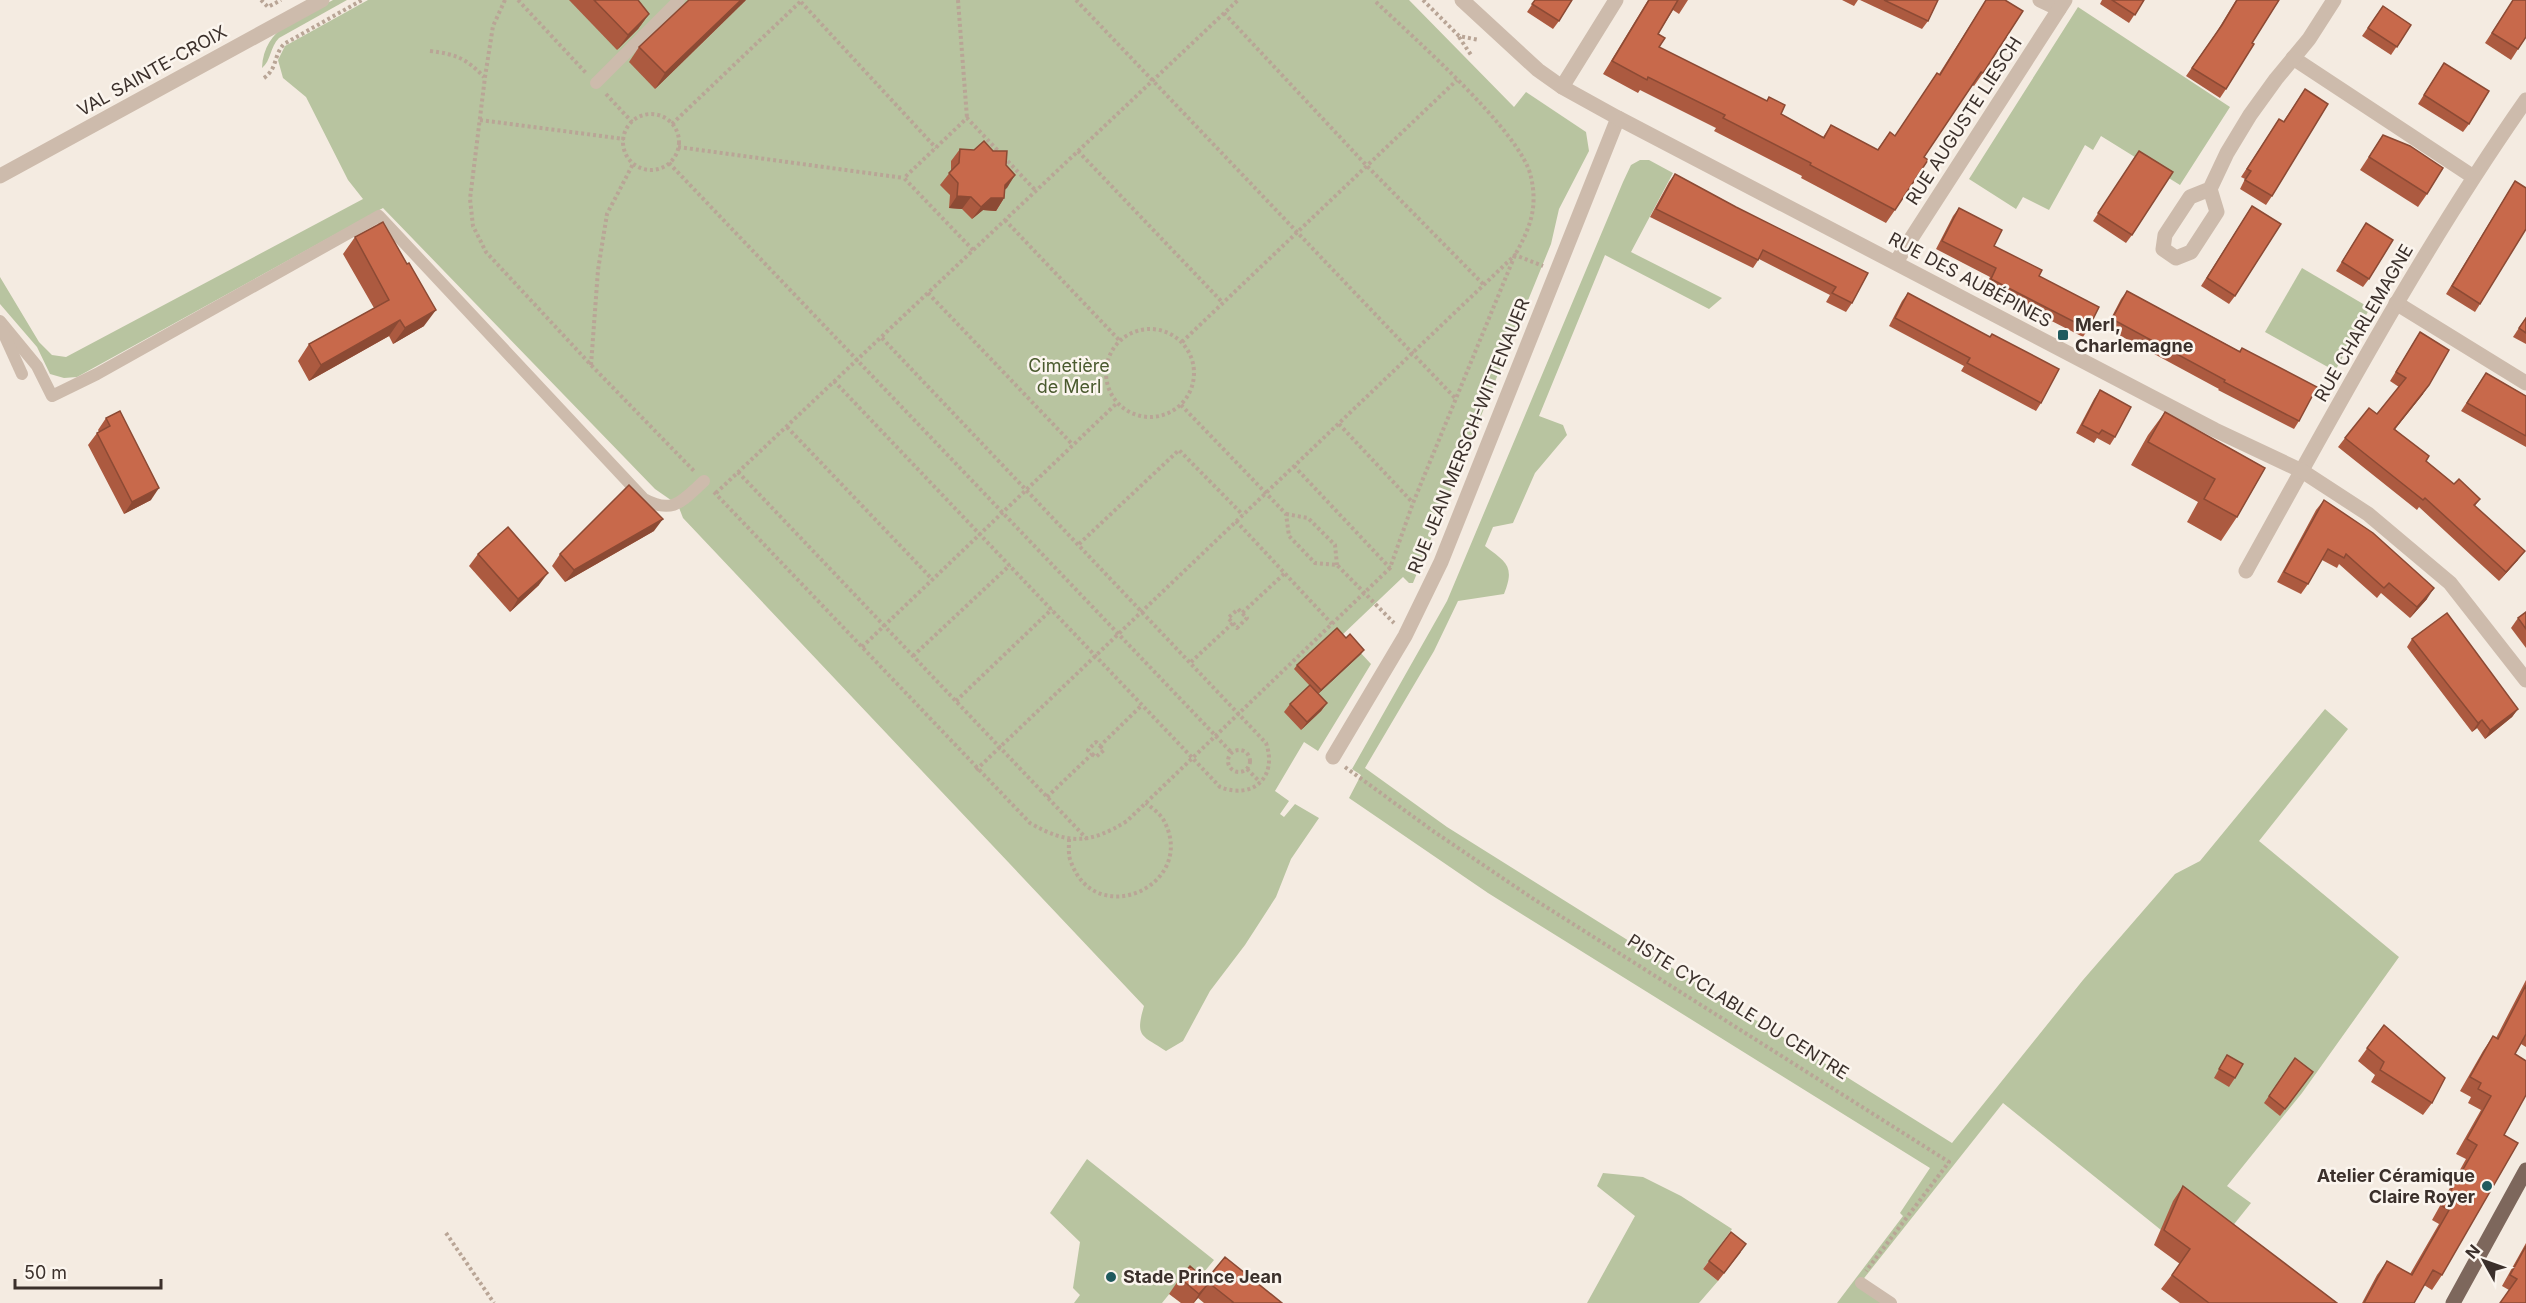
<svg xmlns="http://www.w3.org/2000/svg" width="2526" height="1303" viewBox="0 0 2526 1303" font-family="Inter,sans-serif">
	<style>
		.green { fill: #b8c4a0 }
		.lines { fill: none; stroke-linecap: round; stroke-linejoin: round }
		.path { stroke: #b9a596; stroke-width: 4; stroke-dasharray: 3 3; stroke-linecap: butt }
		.service { stroke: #cdbbac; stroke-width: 12 }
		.minor { stroke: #cdbbac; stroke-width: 15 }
		.tertiary { stroke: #cdbbac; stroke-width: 15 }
		.primary { stroke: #7d675c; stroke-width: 15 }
		.wall { fill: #ac5a40 }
		.shaded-wall { fill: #8c4a34 }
		.building { fill: #c8694b; stroke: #8c4a34; stroke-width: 1.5 }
		.poi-dot { fill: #1f5a5e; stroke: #fbf5ee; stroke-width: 2 }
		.labels { text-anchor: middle; stroke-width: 5; stroke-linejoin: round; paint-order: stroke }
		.street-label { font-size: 18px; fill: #3b302b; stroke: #fbf5ee }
		.poi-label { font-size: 18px; font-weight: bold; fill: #3b302b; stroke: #fbf5ee; text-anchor: start }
		.park-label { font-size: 18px; fill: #4a5a2e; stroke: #fbf5ee }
	</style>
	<rect width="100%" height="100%" fill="#f4ebe1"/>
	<g class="green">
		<path d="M333,0H347L279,38C270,47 271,61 262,68C264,26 301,18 333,0Z"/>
		<path d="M368,0H1409L1514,107L1526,92L1586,132L1589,151L1559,209L1551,244L1413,583H1409L1403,577L1340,637L1347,638L1371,664L1318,751L1304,742L1275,791L1289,801L1280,814L1284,817L1295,804L1319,818L1291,859L1276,897L1245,945L1210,991L1183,1041L1166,1051C1141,1035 1135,1037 1144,1006L683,518L678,505L655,489L383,208L77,377L64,378L50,374L37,347L0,304V277L39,342L52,355L66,357L363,199L348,180L306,97L283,78L278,60L285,46Z"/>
		<path d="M2078,7L2230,107L2180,185L2101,136L2093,150L2085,145L2049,210L2023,197L2016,209L1969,179Z"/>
		<path d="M1640,160H1649L1673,173L1631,252L1722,298L1709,309L1605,255L1539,416L1563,425L1567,435L1535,473L1513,523L1493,527L1485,546C1507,563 1515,566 1504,594L1458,601L1434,651L1365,768L1447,827L1952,1143L2083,980L2175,874L2200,861L2325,709L2348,729L2259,841L2399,957L2302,1093L2227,1186L2251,1203L2227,1233L2161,1230L2003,1103L1861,1282L1891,1303H1837L1903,1216L1900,1213L1930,1168L1488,893L1349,798L1361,775L1352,769L1447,601L1623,182L1631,165Z"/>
		<path d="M2302,268L2370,308L2335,371L2265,332Z"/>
		<path d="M1087,1159L1214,1260L1189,1290L1179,1282L1162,1303H1074L1080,1295L1073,1288L1080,1242L1050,1213Z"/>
		<path d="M1603,1173L1643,1177L1681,1196L1732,1229L1703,1269L1718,1281L1699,1303H1587L1635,1216L1597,1186Z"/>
	</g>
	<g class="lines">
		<g class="path">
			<path d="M261,0L268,7L281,0"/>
			<path d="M505,0L493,26L485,77L470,199L473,226L486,252L591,365L694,471"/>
			<path d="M518,0L586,73"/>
			<path d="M958,0L967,118"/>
			<path d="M1076,0L1456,399"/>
			<path d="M1423,0L1459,36L1479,40"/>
			<path d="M801,2L936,148"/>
			<path d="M1224,13L1367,166L1484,285"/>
			<path d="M1459,37L1471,55"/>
			<path d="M430,51C455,54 466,58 484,77"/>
			<path d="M264,78C278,68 273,56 284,44L362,0"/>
			<path d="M606,94L632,122"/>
			<circle cx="651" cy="142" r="28"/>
			<path d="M480,120L624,139"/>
			<path d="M672,124L802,0"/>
			<path d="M678,147L904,178"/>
			<path d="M1078,151L1223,303"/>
			<path d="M669,163L1231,752"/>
			<path d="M1005,220L1120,341"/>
			<path d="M973,250L904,178L967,118L1036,191"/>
			<path d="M928,293L1073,445"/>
			<circle cx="1150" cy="373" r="44"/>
			<path d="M1182,342L1457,80"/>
			<path d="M591,365L598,270L607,214L633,164"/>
			<path d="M834,381L1220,787C1253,800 1278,777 1266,743L881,337"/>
			<path d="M1181,405L1286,514L1289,536L1315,563L1337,565L1394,623"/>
			<path d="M1339,424L1413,503"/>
			<path d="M787,427L932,579"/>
			<path d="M1294,466L1390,568"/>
			<path d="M738,472L1087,839"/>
			<path d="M714,492L1030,823C1068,845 1090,844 1127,821L1390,568L1413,503L1515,255C1530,228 1538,208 1531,177C1522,132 1410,35 1374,0"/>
			<path d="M716,493L1238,0"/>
			<path d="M1286,514L1308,518L1335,545L1337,565"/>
			<path d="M1236,521L1332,624"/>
			<path d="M1079,544L1179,450L1243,515"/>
			<path d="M1233,623L1237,628L1247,618L1242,613"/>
			<path d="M862,647L1117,403"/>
			<path d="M913,656L1010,565"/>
			<path d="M1191,662L1233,623L1228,618L1238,609L1242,613L1285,573"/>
			<path d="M956,701L1052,609"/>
			<circle cx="1239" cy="761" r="11"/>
			<path d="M1092,754L1096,757L1104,750L1100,746"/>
			<path d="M1345,767L1433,831L1532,898L1949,1162L1866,1271"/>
			<path d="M1247,769L1260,782"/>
			<path d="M976,770L1515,255L1543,266"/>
			<path d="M1047,797L1092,754L1088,750L1096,742L1100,746L1142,705"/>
			<path d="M1069,839C1069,847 1068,856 1071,862C1096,932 1200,884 1163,819C1159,813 1152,808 1146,803"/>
			<path d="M446,1233L494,1303"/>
		</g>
		<g class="service">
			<path d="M596,83L679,0"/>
			<path d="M0,321L37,366L52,396L97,374L379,216L644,499C673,515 682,501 704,481"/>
			<path d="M3,332L22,374"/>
			<path d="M1861,1283L1891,1303"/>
		</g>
		<g class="minor">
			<path d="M2040,0L2059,9"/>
			<path d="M2293,58L2472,176"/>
			<path d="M0,176L322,0"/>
			<path d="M2210,189L2190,197L2165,235L2163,249L2176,258L2191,252L2217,212L2210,189L2227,153L2250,115L2276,79L2309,39L2334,0"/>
			<path d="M1896,262L2065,0"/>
			<path d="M2396,303L2526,383"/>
			<path d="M2246,571C2335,411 2421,250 2526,100"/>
			<path d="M1333,757L1405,636L1441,562L1618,118"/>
		</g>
		<g class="tertiary">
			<path d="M1462,0L1538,70L1562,87L1618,118L2215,430L2302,471L2368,514L2450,583L2526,680"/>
			<path d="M1562,87L1616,0"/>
		</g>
		<path class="primary" d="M2453,1303L2526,1170"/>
	</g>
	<g class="wall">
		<path d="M569,0H638L649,14L638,29L617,50Z"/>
		<path d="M746,0L655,89L629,62L639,47Z"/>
		<path d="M1535,0L1559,21L1553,29L1527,12Z"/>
		<path d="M1648,0H1688L1679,14L1673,10L1658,34L1659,47L1767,101L1769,97L1781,114L1823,137L1831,125L1877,150L1890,132L1895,136L1937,73L1939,74L1986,0H2005L1983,73L1974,86L1972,85L1924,157L1895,210L1886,223L1801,178L1802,176L1714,131L1716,128L1640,90L1638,93L1603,74Z"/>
		<path d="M1842,0H1858L1854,6Z"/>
		<path d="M1860,0H1938L1928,21L1922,29Z"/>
		<path d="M2102,0H2144L2129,23L2100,4Z"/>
		<path d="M2236,0H2279L2252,43L2226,89L2220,98L2186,76L2216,33Z"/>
		<path d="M2513,0H2526V37L2511,60L2485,43Z"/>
		<path d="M2383,6L2411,25L2391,55L2362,36Z"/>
		<path d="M2444,63L2469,124L2463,132L2418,104Z"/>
		<path d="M2305,89L2272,196L2266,205L2240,189L2245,179L2241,177L2279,119L2283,122Z"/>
		<path d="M2383,135L2427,194L2418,207L2360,170Z"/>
		<path d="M960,149L1006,165L1015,175L1005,189L1004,198L996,211L983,210L972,219L962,209L949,208L950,195L940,185L951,171V161Z"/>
		<path d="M2139,151L2132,235L2126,243L2093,221Z"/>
		<path d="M1675,174L1736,207L1868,273L1852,303L1846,312L1826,302L1830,295L1759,259L1753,268L1650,217L1669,182Z"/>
		<path d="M2515,181L2480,304L2475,312L2446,294Z"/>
		<path d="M2252,206L2235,296L2229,304L2201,286Z"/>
		<path d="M1959,208L1994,246L2039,276L2088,329L2083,337L1985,287L1990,277L1936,249L1953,216Z"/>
		<path d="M2366,223L2369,279L2363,287L2336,271Z"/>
		<path d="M355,237L424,326L393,344L389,336L309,381L298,361L309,344L374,308L343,254Z"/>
		<path d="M2127,291L2239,351L2242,348L2299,421L2294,429L2218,390L2219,389L2106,328L2121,299Z"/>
		<path d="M1908,293L1990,337L2041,403L2036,411L1961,371L1964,366L1889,326L1902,301Z"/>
		<path d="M2526,317V344L2513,337Z"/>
		<path d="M2420,332L2423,394L2395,429L2426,461L2454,484L2480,499L2475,506L2518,560L2499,581L2419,507L2417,510L2338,447L2345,438L2377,414L2399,387L2390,381Z"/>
		<path d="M2486,373L2526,396V447L2461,411Z"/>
		<path d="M2100,390L2115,437L2110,445L2097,438L2094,443L2076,433L2094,399Z"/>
		<path d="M2165,412L2265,468L2237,517L2221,541L2187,522L2198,502L2131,465L2148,435Z"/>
		<path d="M106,418L151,500L124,514L88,445L97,433L99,432L98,430Z"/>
		<path d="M2324,500L2427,599L2410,618L2381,593L2377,598L2339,564L2337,568L2322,560L2308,584L2301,594L2277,582L2316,510Z"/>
		<path d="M654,531L565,582L552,566L560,554Z"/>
		<path d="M478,554L539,585L510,612L469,566Z"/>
		<path d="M2526,612V648L2511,628L2518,618Z"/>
		<path d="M2412,639L2518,709L2512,717L2485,739L2477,728L2472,732L2407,647Z"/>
		<path d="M1361,654L1318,694L1327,703L1321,711L1301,730L1284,712L1290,704L1310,686L1294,669L1297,665Z"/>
		<path d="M2526,980V1047L2521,1044L2515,1054L2504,1135L2442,1275L2432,1290L2424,1285L2414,1303H2362L2377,1275L2387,1261L2410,1274L2439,1224L2432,1220L2466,1159L2456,1154L2481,1110L2468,1103L2471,1097L2460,1091L2483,1051L2493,1036L2496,1038Z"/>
		<path d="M2384,1025L2432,1103L2423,1115L2371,1082L2375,1075L2358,1061Z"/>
		<path d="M2227,1055L2235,1078L2229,1087L2214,1078Z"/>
		<path d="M2295,1058L2313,1072L2280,1116L2264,1103Z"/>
		<path d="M2183,1186L2337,1303H2180L2161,1289L2180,1264L2154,1245L2173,1201Z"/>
		<path d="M2526,1243V1303L2509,1290L2502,1286Z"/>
		<path d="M1741,1252L1718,1281L1703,1269L1709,1261Z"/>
		<path d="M1180,1278L1206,1280L1282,1303H1204L1198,1298L1194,1303H1181L1169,1294Z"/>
	</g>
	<g class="shaded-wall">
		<path d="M741,0H746L655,89L665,73Z"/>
		<path d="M649,14L638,29L617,50L628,35Z"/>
		<path d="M1015,175L1007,188L996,197L1005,185Z"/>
		<path d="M957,196L971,197L962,209L949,208Z"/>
		<path d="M991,198H1004L996,211L983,210L972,219L981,207Z"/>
		<path d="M436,310L424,326L393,344L405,328Z"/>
		<path d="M400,320L389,336L309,381L321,365Z"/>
		<path d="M2429,385L2423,394L2388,438L2394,429Z"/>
		<path d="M159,488L151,500L124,514L132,502Z"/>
		<path d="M663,519L654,531L565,582L574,570Z"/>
		<path d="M2525,551L2518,560L2499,581L2506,572Z"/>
		<path d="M548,573L539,585L510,612L518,599Z"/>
		<path d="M2434,588L2427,599L2410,618L2417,607Z"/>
		<path d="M1364,650L1361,654L1318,694L1321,690Z"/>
		<path d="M1327,703L1321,711L1301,730L1307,722Z"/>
		<path d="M2518,709L2512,717L2485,739L2490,730Z"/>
		<path d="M2482,720L2477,728L2472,732L2478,723Z"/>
		<path d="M1209,1283L1198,1298L1193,1303L1199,1294Z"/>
	</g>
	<g class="building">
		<path d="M594,0H638L649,14L628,35Z"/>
		<path d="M689,0H741L665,73L639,47Z"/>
		<path d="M1535,0H1572L1559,21L1532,4Z"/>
		<path d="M1649,0H1678L1658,34L1665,38L1659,47L1767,101L1769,97L1785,105L1781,114L1824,138L1831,125L1878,150L1890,132L1895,136L1937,73L1940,75L1986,0H2005L2023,11L1983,73L1981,72L1924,157L1928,160L1895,210L1810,165L1811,163L1723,118L1725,115L1648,77L1647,80L1612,61Z"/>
		<path d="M1884,0H1938L1928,21Z"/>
		<path d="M2112,0H2144L2135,15Z"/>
		<path d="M2237,0H2279L2252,43L2254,44L2226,89L2192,68L2222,25Z"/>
		<path d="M2513,0H2526V37L2518,49L2492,33Z"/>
		<path d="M2383,6L2411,25L2397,47L2368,28Z"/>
		<path d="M2444,63L2489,91L2469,124L2424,95Z"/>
		<path d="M2305,89L2328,104L2272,196L2245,180L2251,171L2247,169L2279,119L2284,122Z"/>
		<path d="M2383,135L2410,146L2443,168L2427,194L2369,157Z"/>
		<path d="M984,141L993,151H1007L1006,165L1015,175L1005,185L1004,198H991L981,207L971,197L957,196L958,183L949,173L959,163L960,149L974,150Z"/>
		<path d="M2139,151L2173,172L2132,235L2098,213Z"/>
		<path d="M1675,174L1736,207L1868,273L1852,303L1832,293L1836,287L1763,250L1758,260L1656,209Z"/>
		<path d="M2515,181L2526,188V229L2480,304L2452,286Z"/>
		<path d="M2252,206L2281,224L2235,296L2207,278Z"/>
		<path d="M1959,208L2002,230L1994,246L2042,270L2039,276L2099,307L2088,329L1991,279L1996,268L1942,241Z"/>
		<path d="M383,222L407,264L409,263L436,310L405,328L400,320L321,365L309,344L389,300L355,237Z"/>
		<path d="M2366,223L2393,240L2369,279L2342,262Z"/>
		<path d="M2127,291L2240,352L2242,348L2317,387L2299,421L2224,382L2225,380L2112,319Z"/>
		<path d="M1908,293L1990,337L1992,334L2059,369L2041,403L1967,363L1970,358L1895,318Z"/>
		<path d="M2526,318V333L2519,328Z"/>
		<path d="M2420,332L2449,350L2429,385L2394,429L2429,456L2426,461L2454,484L2459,479L2480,499L2474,505L2525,551L2506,572L2425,498L2423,500L2345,438L2369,408L2377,414L2406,378L2396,372Z"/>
		<path d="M2486,373L2526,396V436L2467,403Z"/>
		<path d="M2100,390L2131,407L2115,437L2102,430L2099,434L2082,425Z"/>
		<path d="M120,411L159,488L132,502L97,433L110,426L106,418Z"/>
		<path d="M2165,412L2265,468L2237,517L2204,499L2215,479L2148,442Z"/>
		<path d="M629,485L663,519L574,570L560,554Z"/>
		<path d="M2324,500L2373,533L2434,588L2417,607L2389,583L2384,588L2346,554L2344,558L2328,549L2308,584L2284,572Z"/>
		<path d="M508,527L548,573L518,599L478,554Z"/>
		<path d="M2526,612V629L2518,618Z"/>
		<path d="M2447,613L2518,709L2490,730L2482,720L2478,723L2412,639Z"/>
		<path d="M1337,628L1346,638L1350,634L1364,650L1321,690L1297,665Z"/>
		<path d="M1310,685L1327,703L1307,722L1290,704Z"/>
		<path d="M2526,985V1034L2515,1054L2526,1061V1095L2504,1135L2518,1143L2442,1275L2433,1270L2414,1303H2364L2387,1261L2412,1275L2449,1210L2442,1206L2477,1145L2467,1139L2491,1096L2478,1089L2481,1083L2470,1077L2493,1036L2498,1039Z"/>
		<path d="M2384,1025L2445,1078L2432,1103L2380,1070L2384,1062L2367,1048Z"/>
		<path d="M2227,1055L2243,1064L2235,1078L2219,1069Z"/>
		<path d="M2295,1058L2313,1072L2285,1109L2269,1096Z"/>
		<path d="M2183,1186L2337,1303H2209L2172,1275L2190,1249L2164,1230Z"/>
		<path d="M1731,1232L1746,1244L1724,1273L1709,1261Z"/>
		<path d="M2526,1246V1303H2500L2517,1279L2510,1275Z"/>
		<path d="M1225,1257L1282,1303H1232L1233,1302L1209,1283L1199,1294L1180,1278L1190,1266L1206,1280Z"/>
	</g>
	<g class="poi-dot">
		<rect x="2057" y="329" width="12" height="12" rx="3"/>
		<circle cx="2487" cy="1186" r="6"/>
		<circle cx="1111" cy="1277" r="6"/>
	</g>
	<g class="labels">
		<g class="street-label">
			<text transform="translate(152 71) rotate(-29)" y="6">VAL SAINTE-CROIX</text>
			<text transform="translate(1964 121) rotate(-57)" y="6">RUE AUGUSTE LIESCH</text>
			<text transform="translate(1970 280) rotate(28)" y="6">RUE DES AUBÉPINES</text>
			<text transform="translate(2364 323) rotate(-60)" y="6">RUE CHARLEMAGNE</text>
			<text transform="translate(1469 436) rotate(-68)" y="6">RUE JEAN MERSCH-WITTENAUER</text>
			<text transform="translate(1738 1007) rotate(32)" y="6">PISTE CYCLABLE DU CENTRE</text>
		</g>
		<g class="poi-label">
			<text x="2075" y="331">Merl,<tspan x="2075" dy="21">Charlemagne</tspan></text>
			<text x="2475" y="1182" text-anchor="end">Atelier Céramique<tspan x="2475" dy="21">Claire Royer</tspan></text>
			<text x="1123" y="1283">Stade Prince Jean</text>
		</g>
		<g class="park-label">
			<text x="1069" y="372">Cimetière<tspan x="1069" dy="21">de Merl</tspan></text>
		</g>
	</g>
	<g transform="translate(2484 1261) rotate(310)" stroke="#fbf5ee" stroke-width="4.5" paint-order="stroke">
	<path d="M0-4.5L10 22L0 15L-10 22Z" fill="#3b302b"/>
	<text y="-9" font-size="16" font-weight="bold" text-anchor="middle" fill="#3b302b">N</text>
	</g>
	<path d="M15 1279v9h146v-9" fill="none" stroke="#3b302b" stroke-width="3"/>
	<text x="24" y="1279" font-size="18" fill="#3b302b" stroke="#fbf5ee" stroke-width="4.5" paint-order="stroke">50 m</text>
</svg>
